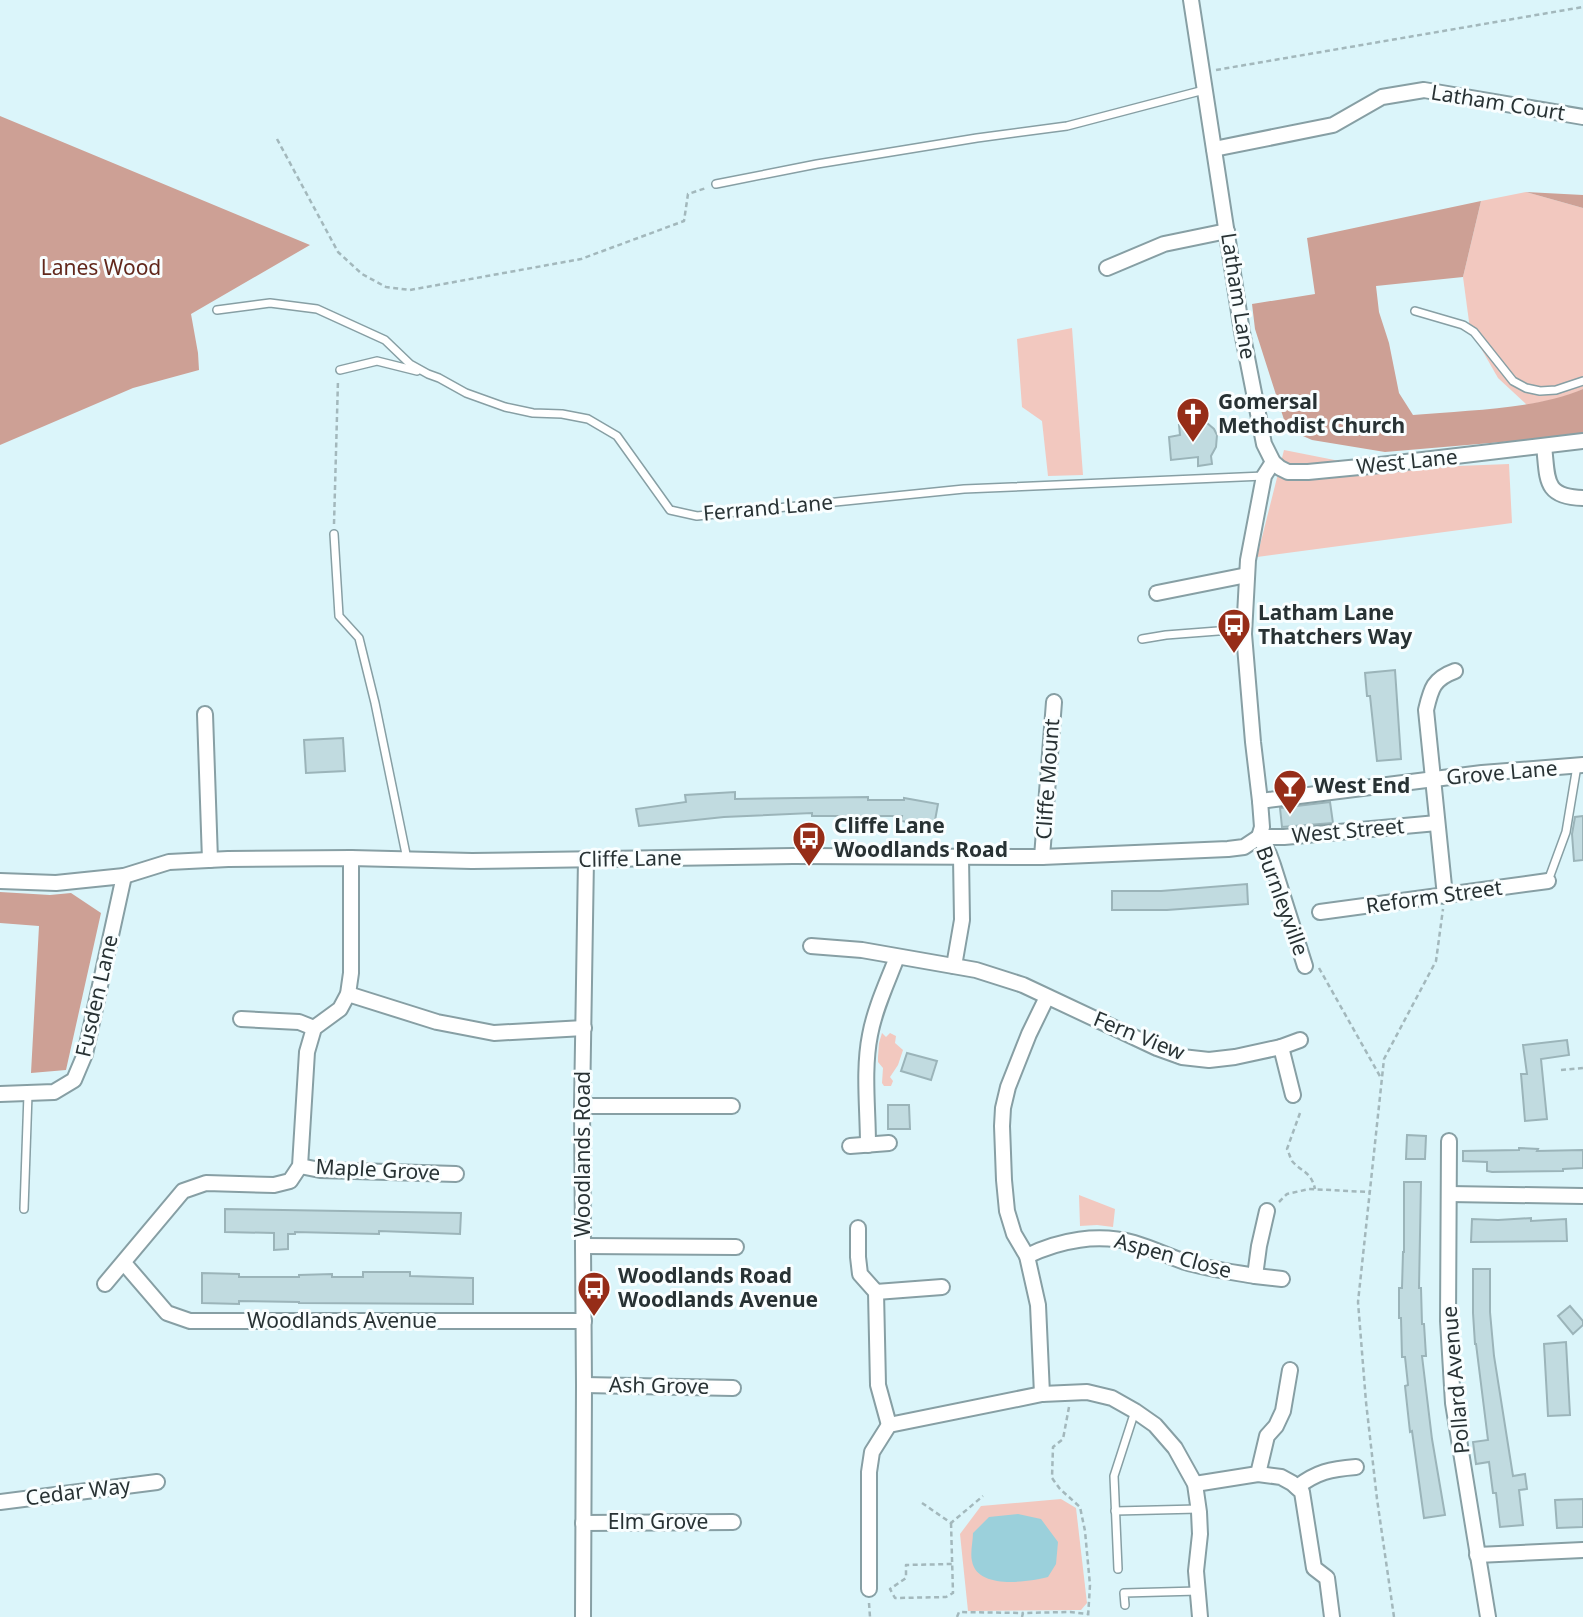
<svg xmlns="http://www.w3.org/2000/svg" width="1583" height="1617" viewBox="0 0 1583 1617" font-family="'Noto Sans',sans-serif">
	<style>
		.green { fill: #f2c8bf }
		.forest { fill: #cda095 }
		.water { fill: #9bd0db }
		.building { fill: #c1dbe0; stroke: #9bb4b9; stroke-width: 2 }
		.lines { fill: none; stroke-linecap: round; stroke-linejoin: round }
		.lane-casing { stroke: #879fa4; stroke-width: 10 }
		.street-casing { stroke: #879fa4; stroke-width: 18 }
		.path { stroke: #a3b8bc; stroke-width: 2.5; stroke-dasharray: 5 3.5; stroke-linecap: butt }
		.lane { stroke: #fff; stroke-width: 7 }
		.street { stroke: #fff; stroke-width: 14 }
		.labels { text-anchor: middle; stroke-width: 6; stroke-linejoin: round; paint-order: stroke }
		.street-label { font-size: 21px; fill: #283234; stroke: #f9feff }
		.park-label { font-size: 21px; fill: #62281c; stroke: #f9feff }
		.poi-label { font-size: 21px; font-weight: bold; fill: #283234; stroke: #f9feff; text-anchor: start }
	</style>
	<rect width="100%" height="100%" fill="#dbf5fa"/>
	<g class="green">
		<path d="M1526,192L1583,208V389L1566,397L1527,405L1498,378L1470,329L1463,277L1481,201Z"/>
		<path d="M1072,328L1083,475L1048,476L1042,421L1022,407L1017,339Z"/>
		<path d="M1284,450L1380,469L1509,464L1512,523L1257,557Z"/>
		<path d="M882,1033L886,1037L890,1033L896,1036L895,1043L903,1050L898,1065L890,1077L893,1081L891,1086H884L882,1083L883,1068L878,1062V1057L879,1043Z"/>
		<path d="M1079,1195L1115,1209L1113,1227L1097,1225L1080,1226Z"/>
		<path d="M1061,1499L1076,1508L1087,1603L1081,1610L968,1611L960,1534L981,1506Z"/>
	</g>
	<g class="forest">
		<path d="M0,116L310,245L191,314L198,353L199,370L133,388L0,445Z"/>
		<path d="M1526,192L1583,195V208Z"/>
		<path d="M1481,201L1463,277L1376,286L1379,312L1389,343L1399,393L1413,415C1466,410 1534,410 1583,389V435L1385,452L1312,440L1287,429L1255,329L1252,304L1315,294L1307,238Z"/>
		<path d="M0,892L50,895L71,893L101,913L66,1070L31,1073L39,926L0,923Z"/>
	</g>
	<path class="water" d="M1018,1514L1041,1519L1058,1542L1056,1564L1048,1577C1028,1582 977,1590 972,1561C970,1553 973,1541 973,1533L989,1517Z"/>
	<g class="building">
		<path d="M1207,423L1214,429L1217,435L1216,447L1211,456L1212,464L1198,466V457L1171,460L1169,437L1180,435L1179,425Z"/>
		<path d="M1395,670L1401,759L1377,761L1370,696H1367L1365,673Z"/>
		<path d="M343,738L345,771L306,773L304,740Z"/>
		<path d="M735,792V799L868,797V800H904V798L938,804L934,826L901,821L902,816H812V813L724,817L639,826L636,809L686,802L685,795Z"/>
		<path d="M1330,802L1333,823L1282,827L1280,808Z"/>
		<path d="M1583,816V860L1574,861L1572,834L1575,817Z"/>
		<path d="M1247,884L1248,904L1167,910H1112V891H1161Z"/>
		<path d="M1567,1040L1569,1055L1541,1059L1547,1119L1525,1121L1521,1074H1527L1523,1045Z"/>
		<path d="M907,1053L937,1061L931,1080L901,1071Z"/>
		<path d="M888,1105H909L910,1129H888Z"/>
		<path d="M1407,1135L1426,1136L1425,1159H1406Z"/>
		<path d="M1519,1148L1538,1149L1537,1151L1583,1150V1168L1563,1169V1171L1492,1172L1487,1171V1162L1463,1161V1151L1519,1150Z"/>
		<path d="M1404,1182H1421L1419,1288H1421L1422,1324H1424L1426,1356H1422L1432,1439L1445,1515L1424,1518L1412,1431L1410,1432L1405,1386L1408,1385L1405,1357H1402L1401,1318H1399V1288H1402L1403,1252H1404Z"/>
		<path d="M225,1209L461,1213L460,1234L379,1231V1234L295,1232V1234H288V1249L274,1250V1233L225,1232Z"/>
		<path d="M1531,1218V1221L1566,1219L1567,1241L1471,1242L1472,1219L1498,1220Z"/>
		<path d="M1473,1269H1490V1312L1494,1356L1513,1476L1525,1474L1527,1489L1519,1490L1523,1525L1500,1527L1496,1493H1493L1489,1462L1476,1464L1473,1442L1488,1440L1476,1344H1475L1473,1313Z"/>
		<path d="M363,1272H410V1276L473,1278V1304L299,1303V1302L239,1301V1304L202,1303V1273L239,1274V1277H299V1275L332,1274V1277H363Z"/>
		<path d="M1570,1306L1583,1321V1325L1573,1334L1558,1316Z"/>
		<path d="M1566,1342L1570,1415L1548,1416L1544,1344Z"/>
		<path d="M1583,1499V1527L1557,1528L1555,1500Z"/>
	</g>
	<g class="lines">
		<defs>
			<g id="lane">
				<path d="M716,184L817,164L977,138L1067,126L1204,90"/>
				<path d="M217,310L270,303L317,309L385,340L410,364L428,374L439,378L466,393L505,407L533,413L562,414L588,419L617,436L670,510L697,516L964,489L1264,476"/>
				<path d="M1415,311L1463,325L1474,332L1513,381L1526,388L1540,391L1556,390L1583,381"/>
				<path d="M340,370L377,361L417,371"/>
				<path d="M334,534L339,616L359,638L375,703L407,859"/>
				<path d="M1142,639L1166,635L1244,629"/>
				<path d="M1548,881L1566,832L1577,766"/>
				<path d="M24,1209L28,1094"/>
				<path d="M1115,1511L1198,1509"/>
				<path d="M1118,1569L1114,1476L1135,1411"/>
				<path d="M1125,1605L1124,1593L1198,1591"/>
			</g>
			<g id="street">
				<path d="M1191,0L1242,332L1264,444L1273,462L1280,468L1288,472H1308L1380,465L1583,441"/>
				<path d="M1214,149L1333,125L1382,97L1424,90L1583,117"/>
				<path d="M1107,268L1164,244L1227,231"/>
				<path d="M1544,446C1548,479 1543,497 1583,498"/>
				<path d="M1157,593L1247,575"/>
				<path d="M205,714L210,860"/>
				<path d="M1260,801L1482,773L1583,765"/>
				<path d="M1259,837L1262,827L1260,801L1253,742L1244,634L1248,560L1264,476L1273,462"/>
				<path d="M1259,837H1284L1437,823"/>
				<path d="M1259,837L1269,854L1273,865L1305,966"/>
				<path d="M1042,857L1054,702"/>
				<path d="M0,881L56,883L124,876L169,862L228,859L351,858L472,861L793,856L1042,857L1228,849L1244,847L1259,837"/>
				<path d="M1445,896L1426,710C1431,689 1433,679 1455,671"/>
				<path d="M1320,912L1548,881"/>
				<path d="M811,946L862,950L976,970L1023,985L1157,1048L1182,1057L1209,1060L1235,1057L1281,1047L1293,1095"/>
				<path d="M954,966L962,920L961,857"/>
				<path d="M348,994L437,1022L494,1033L584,1028"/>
				<path d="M241,1019L299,1022L314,1028"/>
				<path d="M1281,1047L1300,1040"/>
				<path d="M0,1094L54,1092L74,1080L85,1054L124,876"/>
				<path d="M582,1106H732"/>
				<path d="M1449,1141L1448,1321L1453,1403L1488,1617"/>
				<path d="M868,1145C868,1109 863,1070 870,1035C875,1008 887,983 897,957"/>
				<path d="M850,1146L889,1143"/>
				<path d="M300,1166L320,1170L456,1174"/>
				<path d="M1449,1194L1583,1196"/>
				<path d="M858,1228V1257L860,1274L876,1292L878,1385L889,1425"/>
				<path d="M583,1246L736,1247"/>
				<path d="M1027,1256C1060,1240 1098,1233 1134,1243C1151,1248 1168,1256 1185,1262C1208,1269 1232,1272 1255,1276L1259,1246L1267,1211"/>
				<path d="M124,1263L167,1313L190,1321H584"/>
				<path d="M1255,1276L1282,1279"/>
				<path d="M105,1284L183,1191L206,1183L274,1185L290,1181L300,1166L307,1052L314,1028L340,1009L348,994L351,973V858"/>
				<path d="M876,1292L942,1287"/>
				<path d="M584,1385L733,1388"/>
				<path d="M1042,1394L1038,1305L1027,1256L1014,1234L1007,1211L1004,1180L1002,1126L1003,1108L1008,1087L1029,1034L1047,997"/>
				<path d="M1258,1474L1281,1477L1292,1483L1302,1492L1314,1568L1327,1578L1332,1617"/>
				<path d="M1195,1484L1258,1474L1267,1436L1276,1426L1283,1411L1290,1370"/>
				<path d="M1297,1487C1317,1472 1330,1469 1356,1467"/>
				<path d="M0,1502L157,1482"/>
				<path d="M583,1523L733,1522"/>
				<path d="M1477,1555L1583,1550"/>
				<path d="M869,1589V1472L872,1452L889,1425L1042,1394L1087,1392L1112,1398L1135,1411L1155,1425L1175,1448L1195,1484L1199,1512L1200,1534L1196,1571L1200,1617"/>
				<path d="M583,1617L584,1385L582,1106L586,859"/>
			</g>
		</defs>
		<use href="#lane" class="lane-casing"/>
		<use href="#street" class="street-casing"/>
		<g class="path">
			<path d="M1216,70L1583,7"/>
			<path d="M277,139L338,252L362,274L386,287L410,290L581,259L684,221L688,194L706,188"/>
			<path d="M334,524L338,380"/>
			<path d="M1319,968L1381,1078"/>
			<path d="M1561,1070L1583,1068"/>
			<path d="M1300,1113L1287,1149C1289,1153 1290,1157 1292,1161C1301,1172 1311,1171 1315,1189"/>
			<path d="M1279,1202L1287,1194L1309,1189L1369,1192"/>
			<path d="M1069,1407L1063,1439L1053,1447L1052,1478L1060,1489L1080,1507L1085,1531L1090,1585L1088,1617"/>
			<path d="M922,1503L951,1523L983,1496"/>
			<path d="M951,1523L953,1593L946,1597L895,1598L890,1589L906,1578V1565L952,1564"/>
			<path d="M869,1603L870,1617"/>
			<path d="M957,1617L959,1612L1023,1613"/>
			<path d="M1022,1617L1023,1613L1070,1612L1088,1614"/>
			<path d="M1394,1617L1377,1499L1366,1402L1358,1302L1384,1059L1436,961L1443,909"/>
		</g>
		<use href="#lane" class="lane"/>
		<use href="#street" class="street"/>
	</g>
	<defs>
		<symbol id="church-pin" viewBox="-11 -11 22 30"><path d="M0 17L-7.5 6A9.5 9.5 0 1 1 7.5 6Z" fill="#962d18" stroke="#f9feff"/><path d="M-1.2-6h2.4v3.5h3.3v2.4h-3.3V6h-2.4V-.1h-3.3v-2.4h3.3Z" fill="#fff"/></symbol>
		<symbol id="bus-pin" viewBox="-11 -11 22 30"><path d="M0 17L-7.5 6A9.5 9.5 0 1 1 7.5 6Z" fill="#962d18" stroke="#f9feff"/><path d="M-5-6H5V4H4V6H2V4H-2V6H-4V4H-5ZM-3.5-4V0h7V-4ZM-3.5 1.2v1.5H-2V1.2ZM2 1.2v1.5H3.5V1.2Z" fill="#fff"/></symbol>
		<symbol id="bar-pin" viewBox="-11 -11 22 30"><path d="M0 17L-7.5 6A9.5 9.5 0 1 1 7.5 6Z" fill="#962d18" stroke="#f9feff"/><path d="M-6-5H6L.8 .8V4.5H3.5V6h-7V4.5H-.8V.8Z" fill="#fff"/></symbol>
	</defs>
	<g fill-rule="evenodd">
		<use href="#church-pin" x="1174" y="395" width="38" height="52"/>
		<use href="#bus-pin" x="1215" y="606" width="38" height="52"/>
		<use href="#bar-pin" x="1271" y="767" width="38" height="52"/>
		<use href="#bus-pin" x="790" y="819" width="38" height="52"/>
		<use href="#bus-pin" x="575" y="1269" width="38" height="52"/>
	</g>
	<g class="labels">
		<g class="street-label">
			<text transform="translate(1498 103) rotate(9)" y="7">Latham Court</text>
			<text transform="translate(1238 296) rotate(81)" y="7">Latham Lane</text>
			<text transform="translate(1407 462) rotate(-6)" y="7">West Lane</text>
			<text transform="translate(768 508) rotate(-5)" y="7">Ferrand Lane</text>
			<text transform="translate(1502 773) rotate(-5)" y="7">Grove Lane</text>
			<text transform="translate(1048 779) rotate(-86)" y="7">Cliffe Mount</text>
			<text transform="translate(1348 831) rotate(-5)" y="7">West Street</text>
			<text transform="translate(630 859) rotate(-1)" y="7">Cliffe Lane</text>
			<text transform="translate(1434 897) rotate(-8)" y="7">Reform Street</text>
			<text transform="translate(1282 901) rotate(70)" y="7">Burnleyville</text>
			<text transform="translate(97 996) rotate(-77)" y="7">Fusden Lane</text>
			<text transform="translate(1139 1036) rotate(22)" y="7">Fern View</text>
			<text transform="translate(583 1154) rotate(-90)" y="7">Woodlands Road</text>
			<text transform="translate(378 1170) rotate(3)" y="7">Maple Grove</text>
			<text transform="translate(1173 1256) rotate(15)" y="7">Aspen Close</text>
			<text x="342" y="1328">Woodlands Avenue</text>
			<text transform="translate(1456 1380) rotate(-95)" y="7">Pollard Avenue</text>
			<text transform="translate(659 1386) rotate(1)" y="7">Ash Grove</text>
			<text transform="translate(78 1492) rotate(-7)" y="7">Cedar Way</text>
			<text x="658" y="1529">Elm Grove</text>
		</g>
		<g class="park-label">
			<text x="101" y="275">Lanes Wood</text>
		</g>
		<g class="poi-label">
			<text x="1218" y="409">Gomersal<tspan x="1218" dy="24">Methodist Church</tspan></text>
			<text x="1258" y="620">Latham Lane<tspan x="1258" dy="24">Thatchers Way</tspan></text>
			<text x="1314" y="793">West End</text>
			<text x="834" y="833">Cliffe Lane<tspan x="834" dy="24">Woodlands Road</tspan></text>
			<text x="618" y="1283">Woodlands Road<tspan x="618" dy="24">Woodlands Avenue</tspan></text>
		</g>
	</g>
</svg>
